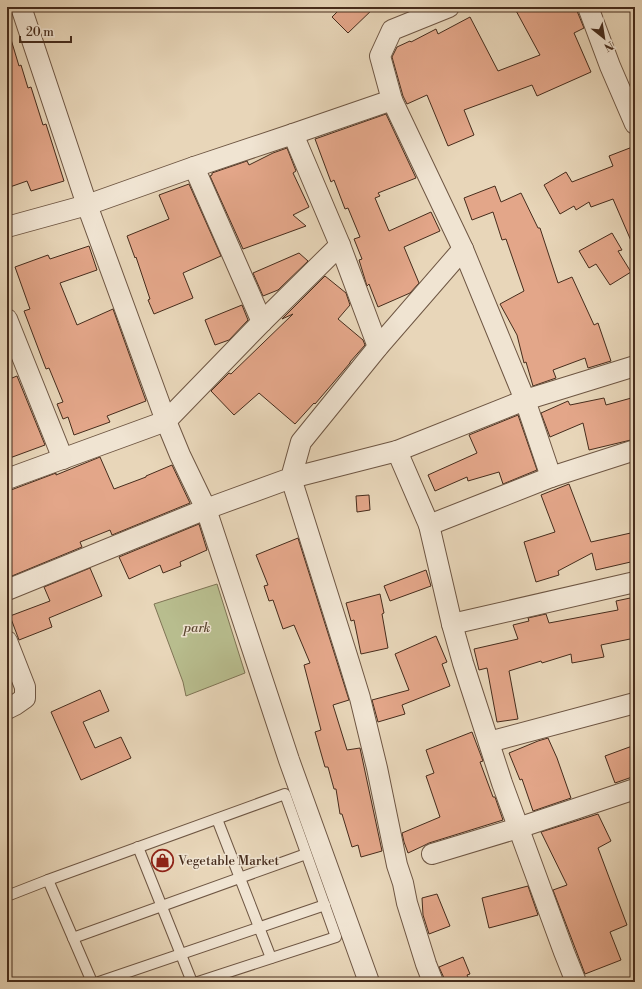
<svg xmlns="http://www.w3.org/2000/svg" width="642" height="989" viewBox="0 0 642 989" font-family="'Libre Bodoni',serif">
	<style>
		.green { fill: #b8bd8e; stroke: #7f7455 }
		.building { fill: #e3a689; stroke: #462c1c }
		.lines { fill: none; stroke-linecap: round; stroke-linejoin: round }
		.service-casing { stroke: #6e5643; stroke-width: 12 }
		.minor-casing { stroke: #6e5643; stroke-width: 22 }
		.service { stroke: #f0e4d2; stroke-width: 10 }
		.minor { stroke: #f0e4d2; stroke-width: 20 }
		.labels { text-anchor: middle; stroke-width: 3; stroke-linejoin: round; paint-order: stroke }
		.park-label { font-size: 13px; font-style: italic; fill: #5d4933; stroke: #f0e4d2 }
		.poi-label { font-size: 13px; fill: #462c1c; stroke: #f0e4d2; text-anchor: start }
	</style>
	<rect width="100%" height="100%" fill="#e8d6b9"/>
	<filter id="stains"><feTurbulence type="fractalNoise" baseFrequency=".005" numOctaves="4"/><feColorMatrix values="0 0 0 0 .2 0 0 0 0 .09 0 0 0 0 .02 0 0 0 .5 -.17"/></filter>
	<radialGradient id="worn" r=".72"><stop offset=".6" stop-color="#630" stop-opacity="0"/><stop offset="1" stop-color="#630" stop-opacity=".3"/></radialGradient>
	<path class="green" d="M217,584L245,673L186,696L183,682L154,604Z"/>
	<g class="building">
		<path d="M342,7H375L348,33L332,17Z"/>
		<path d="M514,7H577V11L584,28L574,33L591,72L537,96L532,85L464,110L474,135L448,146L427,95L407,104L403,96L392,57L397,47L410,41L411,42L436,29L438,34L470,17L498,71L540,55Z"/>
		<path d="M10,36L19,66L21,65L28,88L31,87L43,125L46,124L64,181L31,191L27,181L7,188V37Z"/>
		<path d="M386,114L416,178L378,193L380,196L375,198L389,231L431,212L440,231L404,247L419,283L410,293L378,307L369,284L367,286L359,260L362,259L354,239L360,237L348,208L345,209L334,180L331,182L315,139Z"/>
		<path d="M635,146V250L613,199L591,207L589,202L576,210L574,206L560,214L544,185L566,172L572,182L613,166L609,156Z"/>
		<path d="M287,148L296,171L293,173L309,207L293,215L306,226L243,249L210,176L212,175V173L247,161L249,165L273,153Z"/>
		<path d="M189,184L221,256L183,273L193,298L154,314L148,300L150,299L136,257L135,258L127,236L169,219L159,195Z"/>
		<path d="M495,186L501,202L521,193L538,228H540L558,283L572,277L594,325L598,323L611,361L588,368L585,358L553,370L556,378L533,386L526,362L524,363L517,335L500,304L524,291L506,239L502,240L493,212L472,220L464,198Z"/>
		<path d="M612,233L622,250L618,251L631,272L610,285L596,264L589,268L579,251Z"/>
		<path d="M89,246L97,270L60,283L77,325L113,309L146,401L107,416L110,422L74,435L68,417L63,419L57,404L63,402L49,368L46,369L24,311L30,309L15,267L48,255L50,259Z"/>
		<path d="M299,253L308,261L278,290L263,296L253,273Z"/>
		<path d="M325,276L346,293L350,305L338,319L363,340L365,345L350,362V363L333,383L315,404L314,403L295,424L259,393L234,415L211,391L229,373L231,374L293,314L282,319Z"/>
		<path d="M242,305L248,320L229,340L215,345L205,320Z"/>
		<path d="M17,376L45,445L7,459V380Z"/>
		<path d="M635,397V439L589,450L583,423L550,437L541,413L568,401L570,405L604,398L606,405Z"/>
		<path d="M518,415L537,470L503,484L499,472L468,481L467,477L435,491L428,475L477,453L469,435Z"/>
		<path d="M100,457L114,489L146,477V476L172,465L190,503L112,535L110,530L80,542L82,547L7,578V490H11L56,473V475Z"/>
		<path d="M569,484L591,542L635,532V561L596,570L592,553L558,571L559,575L536,582L524,542L555,532L541,495Z"/>
		<path d="M369,495L370,510L357,512L356,496Z"/>
		<path d="M199,524L207,550L180,562L181,566L163,573L160,565L129,579L119,557Z"/>
		<path d="M298,538L349,700L333,705L347,750L360,748L382,851L361,857L358,845L352,847L342,814H340L336,789H334L328,767H325L315,732L321,730L304,665L310,663L294,625L283,629L273,600L269,601L264,586L268,585L256,555Z"/>
		<path d="M90,568L102,596L49,618L52,627L19,640L10,616L50,601L44,587Z"/>
		<path d="M426,570L431,586L390,601L384,586Z"/>
		<path d="M380,594L384,613L382,614L388,648L361,654L354,620L351,621L346,603Z"/>
		<path d="M635,597V638L601,645L604,657L572,663L571,654L542,663L541,661L509,671L518,719L497,722L487,668L479,670L474,649L518,639L513,625L529,621L528,618L546,614L549,623L618,610L616,601Z"/>
		<path d="M436,636L447,662L442,664L450,686L402,705L405,714L378,722L372,700L409,690L395,654Z"/>
		<path d="M100,690L109,711L83,722L95,748L121,737L131,758L81,780L51,712Z"/>
		<path d="M472,732L483,761L480,762L493,797H495L503,820L429,843L423,846L408,853L404,842L402,833L440,817L426,776L434,773L426,750Z"/>
		<path d="M548,738L557,758L571,798L533,811L522,779L520,780L509,753L538,741Z"/>
		<path d="M635,745V776L615,783L605,756Z"/>
		<path d="M598,814L611,841L598,848L627,925L610,932L621,960L585,974L553,890L567,885L541,832Z"/>
		<path d="M528,886L538,915L489,928L482,898Z"/>
		<path d="M437,894L450,926L429,934L423,915L422,898Z"/>
		<path d="M463,957L470,974L467,975L470,982H444V978L439,967Z"/>
	</g>
	<g class="lines">
		<defs>
			<g id="service">
				<path d="M217,819L271,958"/>
				<path d="M138,847L192,982"/>
				<path d="M48,880L92,982"/>
				<path d="M7,896L48,880L285,794L336,937L198,982"/>
				<path d="M73,938L306,854"/>
				<path d="M99,982L325,905"/>
			</g>
			<g id="minor">
				<path d="M21,7L87,205L166,421L180,455L206,509L289,760L369,982"/>
				<path d="M588,7L610,66L635,124"/>
				<path d="M392,100L463,249L525,400L551,477"/>
				<path d="M293,134L340,245L378,347"/>
				<path d="M194,167L262,322"/>
				<path d="M7,227L87,205L194,167L293,134L392,100L380,56L392,30L449,7"/>
				<path d="M7,319L63,459"/>
				<path d="M397,451L429,525L452,624L463,663L502,783L564,952L576,982"/>
				<path d="M7,479L166,421L262,322L340,245"/>
				<path d="M429,525L551,477L635,450"/>
				<path d="M7,590L206,509L291,478L301,442L378,347L463,249"/>
				<path d="M452,624L635,582"/>
				<path d="M7,641L25,687V698L15,705L7,709"/>
				<path d="M489,742L635,703"/>
				<path d="M432,854L518,828L635,789"/>
				<path d="M433,982L426,964L407,903L403,883L397,865L377,768L360,698L349,662L291,478L397,451L525,400L635,366"/>
			</g>
		</defs>
		<use href="#service" class="service-casing"/>
		<use href="#minor" class="minor-casing"/>
		<use href="#service" class="service"/>
		<use href="#minor" class="minor"/>
	</g>
	<defs>
		<symbol id="shop-ring" viewBox="-11 -11 22 22"><circle r="9.5" fill="#f0e4d2" stroke="#8f2418" stroke-width="1.5"/><path d="M-5-2.5h2.3a2.7 3.5 0 0 1 5.4 0H5L5.5 6h-11ZM-1.5-2.5h3a1.5 2.3 0 0 0-3 0Z" fill="#8f2418"/></symbol>
	</defs>
	<g fill-rule="evenodd">
		<use href="#shop-ring" x="150" y="848" width="25" height="25"/>
	</g>
	<g class="labels">
		<g class="park-label">
			<text x="197" y="632">park</text>
		</g>
		<g class="poi-label">
			<text x="178" y="865">Vegetable Market</text>
		</g>
	</g>
	<rect width="642" height="989" fill="none" stroke="#e8d6b9" stroke-width="24"/>
	<rect x="8" y="8" width="626" height="973" fill="none" stroke="#462c1c" stroke-width="2"/>
	<rect x="12" y="12" width="618" height="965" fill="none" stroke="#462c1c"/>
	<g transform="translate(604 38) rotate(150)" stroke="#f0e4d2" stroke-width="3" paint-order="stroke">
	<path d="M0-3L7 15L0 10L-7 15Z" fill="#462c1c"/>
	<text y="-6" font-size="11" font-weight="bold" text-anchor="middle" fill="#462c1c">N</text>
	</g>
	<path d="M20 36v6h51v-6" fill="none" stroke="#462c1c" stroke-width="2"/>
	<text x="26" y="36" font-size="12" fill="#462c1c" stroke="#f0e4d2" stroke-width="3" paint-order="stroke">20 m</text>
	<rect width="100%" height="100%" filter="url(#stains)"/>
	<rect width="100%" height="100%" fill="url(#worn)"/>
</svg>
